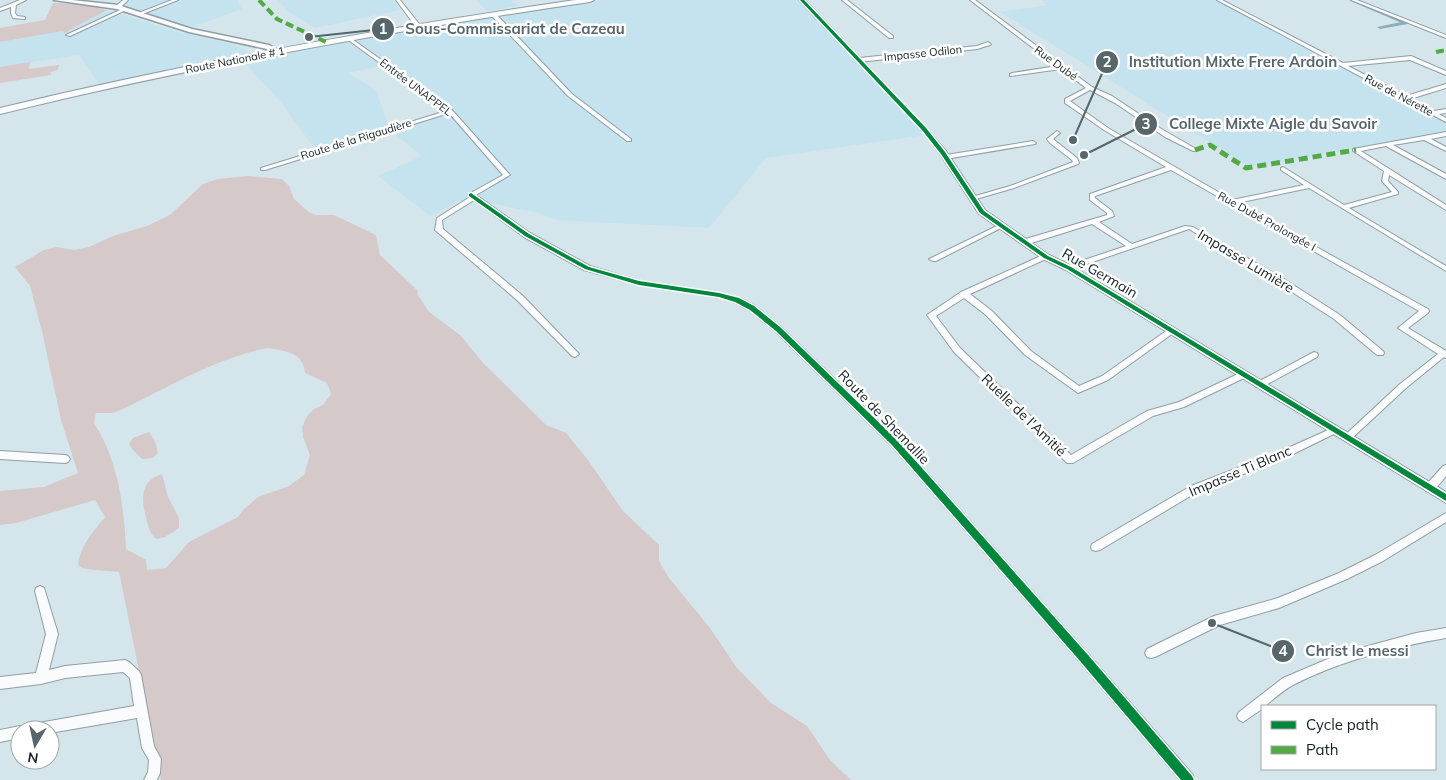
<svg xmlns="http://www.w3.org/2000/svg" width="1446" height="780" viewBox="0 0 1446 780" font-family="Mulish,sans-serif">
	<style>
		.built { fill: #c4e3ee }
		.green { fill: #d5c9ca; fill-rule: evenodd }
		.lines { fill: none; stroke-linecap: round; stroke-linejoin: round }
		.stream-far1 { stroke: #8dafbb; stroke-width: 2 }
		.stream { stroke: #8dafbb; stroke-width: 2.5 }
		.canal { fill: #8dafbb; fill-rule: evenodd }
		.minor-casing { stroke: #909ea3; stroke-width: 2 }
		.tertiary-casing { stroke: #909ea3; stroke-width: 2 }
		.secondary-casing { stroke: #909ea3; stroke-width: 3 }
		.primary-casing { stroke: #909ea3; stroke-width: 2 }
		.minor { fill: #f9fbfc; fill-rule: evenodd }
		.tertiary { fill: #f9fbfc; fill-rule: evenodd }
		.secondary { fill: #f9fbfc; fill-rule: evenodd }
		.primary { fill: #f9fbfc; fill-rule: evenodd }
		.quiet-far1 { stroke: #51aa44; stroke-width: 4; stroke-dasharray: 8 4; stroke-linecap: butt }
		.quiet { stroke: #51aa44; stroke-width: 5; stroke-dasharray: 9 5; stroke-linecap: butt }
		.cycleway-casing { stroke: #fff; stroke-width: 3 }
		.cycleway { fill: #00873e; fill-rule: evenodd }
		.labels { text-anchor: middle; stroke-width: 5; stroke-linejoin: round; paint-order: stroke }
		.far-street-label { font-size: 11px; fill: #142125; stroke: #fff }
		.street-label { font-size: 14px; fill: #142125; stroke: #fff }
		.leader { fill: none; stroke: #57666b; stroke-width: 2 }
		.callout-dot { fill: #57666b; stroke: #fff; stroke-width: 2 }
		.mark-label { font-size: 15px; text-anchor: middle; font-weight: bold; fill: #fff }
		.callout-label { font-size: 15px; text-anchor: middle; font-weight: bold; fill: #57666b; stroke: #fff; stroke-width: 5; stroke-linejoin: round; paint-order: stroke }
	</style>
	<rect width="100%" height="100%" fill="#d4e6ec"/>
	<g class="built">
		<path d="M131,0H237L242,9L192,27L123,5Z"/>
		<path d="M278,0H394L400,10L315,28L287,11Z"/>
		<path d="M477,0H512L517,6L487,11Z"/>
		<path d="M604,0H800L925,135L766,158L709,228L556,220L539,213L485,202L462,200L430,216L378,176L422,156L390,130L455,110L391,64L348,73L376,90L388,125L315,149L279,100L242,60L486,16Z"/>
		<path d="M1041,0H1217L1446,121V133L1250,167L1000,12L1048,5Z"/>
		<path d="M107,10L175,31L235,45L253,54L99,84L79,55L0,67V42L63,31L65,33Z"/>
	</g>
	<g class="green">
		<path d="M53,3L81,4L107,10L64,33L63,31L0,42V28L45,20Z"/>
		<path d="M30,62L29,69L59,65L58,70L50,72L51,75L0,83V67Z"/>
		<path d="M247,176L282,179L289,186L294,199L310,213L316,215H334L376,235L380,255L417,290L418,295L429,312L460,335L484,364L532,411L546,425L566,433L588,460L623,511L659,545V561L669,578L710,628L737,668L771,703L807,726L830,760L851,780H161L119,572L85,569L78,565C80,546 93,532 105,517L95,500L16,523L0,525V491L44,487L78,473L61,420L42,331L30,286L15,267L44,250L57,247L74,250L89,247L113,236L147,226L170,215L203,184L218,179ZM267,348C286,351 303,352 305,373L327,383L331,394L323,405L314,409L307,416L302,427L303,437L310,455L304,475L289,486L258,497L244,509L238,517L189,542L166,568L147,570L146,560L126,549C124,506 118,460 94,423L96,413H113L121,410C169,387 214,359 267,348Z"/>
		<path d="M149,432L155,441L158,453L153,458L142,459L133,450L129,444L133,438Z"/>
		<path d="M162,474L168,497L179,518V528L165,537L156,539C149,532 148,526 146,517C141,499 140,481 162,474Z"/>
	</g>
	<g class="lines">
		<path class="stream-far1" d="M1351,0L1402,22"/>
		<path class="stream" d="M314,152L383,131"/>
		<path class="canal" d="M1406,21L1409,23L1408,24L1380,29L1377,27Z"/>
		<defs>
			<g id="minor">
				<path d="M20,0H26L16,5L15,13L17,16L25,17V19L13,18L11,13V7L0,11V8Z"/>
				<path d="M123,0H128L120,8H116V6Z"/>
				<path d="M172,0H178L140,15L136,14Z"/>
				<path d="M396,0H400L420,25V27H416Z"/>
				<path d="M842,0H847L893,36V38H889Z"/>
				<path d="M970,0H975L1092,87L1112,96L1163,130L1198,150L1193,151L1165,137L1115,103L1090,90L1070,101L1108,128L1232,200L1304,185L1281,170V168L1283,167L1344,205L1392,192L1382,181L1384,171L1353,151V149L1446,132V136L1431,139L1446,147V151L1424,140L1393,145L1446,174V179L1386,146L1361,151L1446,205V210L1389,175L1388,181L1398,192V194L1349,208L1446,266V271L1309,188L1237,203L1428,309L1429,311L1428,313L1408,328L1446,351V358L1444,357L1406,388L1350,440H1344L1342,438L1344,436L1400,384L1438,354L1398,328L1419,311L1171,170L1095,196V198L1112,211L1114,216L1099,222L1132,244L1185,226L1193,227L1284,279L1340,315L1383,351L1384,353L1383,355H1377L1334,319L1278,283L1189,229L1069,270H1066V266L1126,246L1092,224L1028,244H1022V240L1107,215V213L1090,200V194L1166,167L1104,130L1065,103V99L1086,88L1061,69L1010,76V74L1012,73L1057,66Z"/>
				<path d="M1217,0H1222L1343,63L1411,56L1446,71V75L1410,60L1348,66L1406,96L1446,84V88L1410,99L1434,111L1446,109V113L1439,114L1446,118V122Z"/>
				<path d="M1351,0H1357L1446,35V38Z"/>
				<path d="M122,9L126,10L70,36L66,35Z"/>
				<path d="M491,13H495L572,94L631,139V141H627L568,96L491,15Z"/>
				<path d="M349,37L452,110L510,175L476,195L530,233L590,266L640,281L719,293L740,298L755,306L781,327L898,440L1088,654L1193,775L1194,780H1180L1080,662L892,446L775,331L749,310L734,302L719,297L639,285L584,270L524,237L474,200L442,220L443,229L523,296L579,354L575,357L572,356L517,300L435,230L437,218L470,197L468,195L469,194L503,175L449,113L265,170H261V168L446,111L347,39V38Z"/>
				<path d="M988,42L991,44L990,45L977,49L859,62L856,60L859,58L977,46Z"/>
				<path d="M1057,131L1060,133L1053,139L1077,158L1079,163L1078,164L1014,188L976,199H972V197L1010,186L1073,162L1072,160L1050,143L1047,139Z"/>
				<path d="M1033,141L1036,143L1035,144L946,159L943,157L946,155Z"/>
				<path d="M1001,224L1004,226L1003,227L936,261H933L929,259Z"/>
				<path d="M1043,255H1049L1050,257L970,294L992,311L1031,351L1079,386L1102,376L1169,329L1172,328L1176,331L1108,380L1078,393L1025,355L986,315L964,298L936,316L960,348L1071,455L1147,411L1179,402L1240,373H1246L1247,375L1246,377L1184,407L1153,416L1073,463H1067L954,352L927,315L961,292Z"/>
				<path d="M1314,352L1317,353L1318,355L1317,357L1262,387H1256L1255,385L1256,383Z"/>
				<path d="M1335,427L1338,428L1340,430L1338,432L1287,457L1197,492L1100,550L1096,551L1092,550L1091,547L1092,544L1191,486L1281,451Z"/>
				<path d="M0,451L65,455L68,456L70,459L68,462L65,463L0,459Z"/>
				<path d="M1446,465V476C1441,482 1434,493 1426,491L1424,488L1426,485L1443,466Z"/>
				<path d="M1446,513V522L1383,561L1347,579L1279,608L1220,625L1155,657L1151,658L1147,657L1145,653L1147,649L1214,616L1278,598L1339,573L1375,555Z"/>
				<path d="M40,586L44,588L45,591L58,634L49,670L65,666L125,660L129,662L139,671L141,675L154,746L161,759L160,773L157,780H144L148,772L149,760L142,748L137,718L50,733V730H27L29,726L33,724L134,706L130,678L123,672L65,678L41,684L0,689V677L36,673L46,634L35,591L36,588Z"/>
				<path d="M1446,628V638C1394,647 1340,661 1293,685C1283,690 1274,699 1265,706H1262V709L1243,722L1239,720L1237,716L1239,712L1283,678L1342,653L1416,633Z"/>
				<path d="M20,726L24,728L25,730H20V738L0,742V730Z"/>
			</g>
			<path id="tertiary" d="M799,0H805L926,128L946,151L985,210L1049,255L1072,266L1446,492V503L1066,270L1043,259L979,214L940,154L922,130Z"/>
			<path id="secondary" d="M54,0H72L118,5L192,29L269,45L280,51L277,53L267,49L189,32L117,9Z"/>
			<path id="primary" d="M575,0H594L590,2C392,31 195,66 0,114V108C190,62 382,28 575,0Z"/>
		</defs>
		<use href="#minor" class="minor-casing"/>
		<use href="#tertiary" class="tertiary-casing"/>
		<use href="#secondary" class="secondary-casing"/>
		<use href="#primary" class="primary-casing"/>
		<use href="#minor" class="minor"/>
		<use href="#tertiary" class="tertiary"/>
		<use href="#secondary" class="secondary"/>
		<use href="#primary" class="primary"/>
		<g class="quiet-far1">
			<path d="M259,0L277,19L326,42"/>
			<path d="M1436,52L1446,50"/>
		</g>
		<path class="quiet" d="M1195,150L1210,145L1246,168L1356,150"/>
		<defs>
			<g id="cycleway">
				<path d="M800,0H804L926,128L945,152L984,211L1048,256L1071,267L1446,494V501L1067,269L1044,258L980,213L941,154L922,130Z"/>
				<path d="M471,193L529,234L589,267L639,281L719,293L739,298L754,306L780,327L898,441L1088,655L1192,776L1194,780H1181L1080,661L892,445L776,331L750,310L735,302L719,297L639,285L585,269L525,236L469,196V194Z"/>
			</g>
		</defs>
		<use href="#cycleway" class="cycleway-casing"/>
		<use href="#cycleway" class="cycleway"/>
	</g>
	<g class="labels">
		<g class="far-street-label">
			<text transform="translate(923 53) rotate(-6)" y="4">Impasse Odilon</text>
			<text transform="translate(235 60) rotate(-11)" y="4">Route Nationale # 1</text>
			<text transform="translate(1056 63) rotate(36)" y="4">Rue Dubé</text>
			<text transform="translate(416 87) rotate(37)" y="4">Entrée UNAPPEL</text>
			<text transform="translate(1399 95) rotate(28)" y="4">Rue de Nérette</text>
			<text transform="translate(356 139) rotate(-17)" y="4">Route de la Rigaudière</text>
			<text transform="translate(1267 221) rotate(29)" y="4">Rue Dubé Prolongée I</text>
		</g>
		<g class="street-label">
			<text transform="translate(1246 261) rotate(31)" y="5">Impasse Lumière</text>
			<text transform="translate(1100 273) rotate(30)" y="5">Rue Germain</text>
			<text transform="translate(1024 415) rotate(44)" y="5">Ruelle de l'Amitié</text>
			<text transform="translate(884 417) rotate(46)" y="5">Route de Shemallie</text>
			<text transform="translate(1240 471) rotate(-23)" y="5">Impasse Ti Blanc</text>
		</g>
	</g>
	<path class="leader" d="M309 37L383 29M1073 140L1107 62M1084 155L1146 124M1212 623L1283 651"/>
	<g class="callout-dot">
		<circle cx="309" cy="37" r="5"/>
		<circle cx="1073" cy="140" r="5"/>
		<circle cx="1084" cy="155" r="5"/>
		<circle cx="1212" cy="623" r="5"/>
		<circle cx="383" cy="29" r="12"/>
		<circle cx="1107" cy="62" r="12"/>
		<circle cx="1146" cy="124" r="12"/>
		<circle cx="1283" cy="651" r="12"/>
	</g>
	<g class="mark-label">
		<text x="383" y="34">1</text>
		<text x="1107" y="67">2</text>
		<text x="1146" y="129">3</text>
		<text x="1283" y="656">4</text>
	</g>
	<g class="callout-label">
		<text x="515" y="34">Sous-Commissariat de Cazeau</text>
		<text x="1233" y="67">Institution Mixte Frere Ardoin</text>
		<text x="1273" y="129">College Mixte Aigle du Savoir</text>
		<text x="1357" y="656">Christ le messi</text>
	</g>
	<rect x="1261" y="705" width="175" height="65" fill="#ffffff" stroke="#a1a6a8"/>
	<rect x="1271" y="721" width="25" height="8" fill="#00873e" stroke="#a1a6a8"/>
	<text x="1306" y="730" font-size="15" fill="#142125">Cycle path</text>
	<rect x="1271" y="746" width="25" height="8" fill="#51aa44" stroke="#a1a6a8"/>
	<text x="1306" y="755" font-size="15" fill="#142125">Path</text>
	<g transform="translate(35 745) rotate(189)"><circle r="24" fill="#ffffff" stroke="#a1a6a8"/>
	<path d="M0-4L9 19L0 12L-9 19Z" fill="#57666b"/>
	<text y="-8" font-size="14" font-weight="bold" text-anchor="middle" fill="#142125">N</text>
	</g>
</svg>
